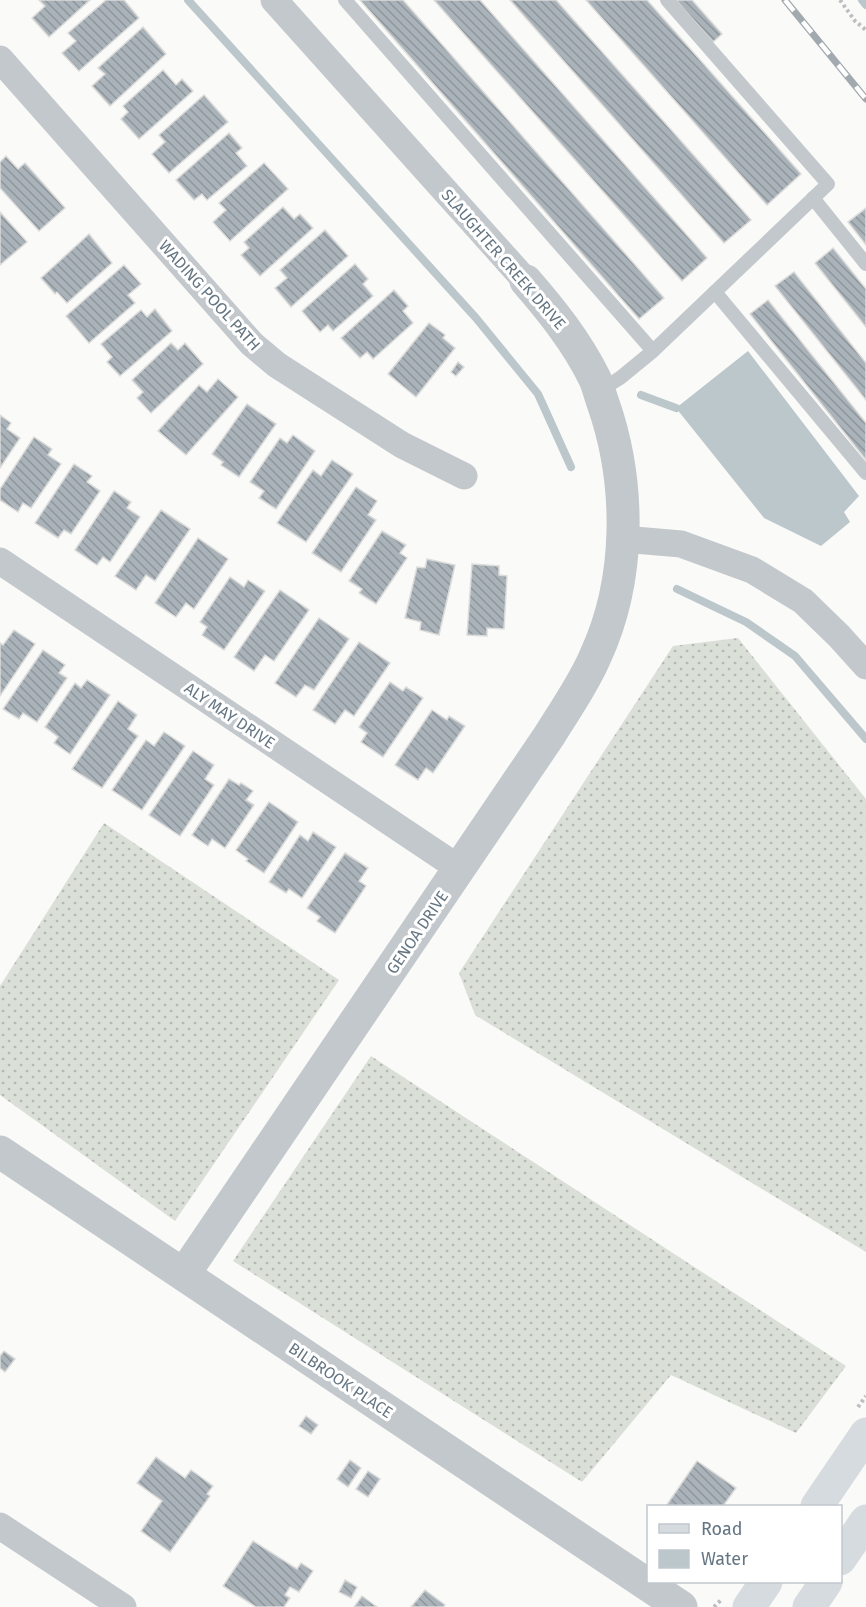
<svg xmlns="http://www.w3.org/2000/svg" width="866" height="1607" viewBox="0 0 866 1607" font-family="'Fira Sans',sans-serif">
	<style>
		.grass { fill: url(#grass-dots) }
		.water { fill: #bbc7cb }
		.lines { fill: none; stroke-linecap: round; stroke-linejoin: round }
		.stream { stroke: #bbc7cb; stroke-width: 8 }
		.building { fill: url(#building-back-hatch); stroke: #dcdcda; stroke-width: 1.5 }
		.path { stroke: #bbbfc2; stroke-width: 4; stroke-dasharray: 3 3; stroke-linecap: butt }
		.service { stroke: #c3c8cc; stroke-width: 14 }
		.minor { stroke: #c3c8cc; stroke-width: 27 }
		.tertiary { stroke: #c3c8cc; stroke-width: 33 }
		.primary { stroke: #d6dbdf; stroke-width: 33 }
		.rail-casing { stroke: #a2aab0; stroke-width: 7 }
		.rail { stroke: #fff; stroke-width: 4.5; stroke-dasharray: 14; stroke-linecap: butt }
		.labels { text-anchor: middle; stroke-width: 6; stroke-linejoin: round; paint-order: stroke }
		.street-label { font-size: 16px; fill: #657683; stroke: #fff }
	</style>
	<defs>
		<pattern id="grass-dots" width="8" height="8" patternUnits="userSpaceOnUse" patternTransform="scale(1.5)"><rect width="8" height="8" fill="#dadfd7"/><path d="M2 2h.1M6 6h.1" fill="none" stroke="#b4b9b4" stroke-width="1.8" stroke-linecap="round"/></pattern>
		<pattern id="building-back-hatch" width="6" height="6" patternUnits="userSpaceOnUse" patternTransform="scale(1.5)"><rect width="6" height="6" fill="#aab3b9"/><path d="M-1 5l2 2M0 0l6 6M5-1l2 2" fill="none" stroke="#8e969c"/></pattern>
	</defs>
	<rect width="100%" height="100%" fill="#fafaf8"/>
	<g class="grass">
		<path d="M738,638L866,799V1252L475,1015L459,973L673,646Z"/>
		<path d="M104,823L339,980L175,1221L0,1095V986Z"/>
		<path d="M371,1056L846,1366L796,1433L671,1375L582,1482L233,1261Z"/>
	</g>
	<path class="water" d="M748,351L859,496L844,512L850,522L821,546L764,518L676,408Z"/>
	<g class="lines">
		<g class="stream">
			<path d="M188,0L476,318L538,394L571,467"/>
			<path d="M862,0L866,5"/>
			<path d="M641,395L676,408"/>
			<path d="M677,589L746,622L795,656L866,739"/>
		</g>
	</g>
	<g class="building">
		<path d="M39,0H90L49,37L32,18L45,6Z"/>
		<path d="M106,0H124L139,18L79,71L62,53L76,41L68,33Z"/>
		<path d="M360,0H403L664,298L639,319Z"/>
		<path d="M434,0H480L707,258L682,281Z"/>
		<path d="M510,0H556L751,220L724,243Z"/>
		<path d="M586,0H647L801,174L767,205Z"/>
		<path d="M676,0H692L722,34L713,42Z"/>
		<path d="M143,27L166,54L110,106L92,86L105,74L98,68Z"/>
		<path d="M163,70L176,85L182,79L193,91L139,139L121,119L128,112L123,106Z"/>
		<path d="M204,95L228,122L169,173L152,154L165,142L159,135Z"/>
		<path d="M229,133L242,148L236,153L247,166L207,200L202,194L194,200L176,180Z"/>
		<path d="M6,156L18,169L25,163L65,208L39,231L0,188V162Z"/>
		<path d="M264,163L288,189L230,241L213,222L226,210L219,203Z"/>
		<path d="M283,207L294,219L300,214L313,228L260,276L241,255L249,248L244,242Z"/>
		<path d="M866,208V245L848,222Z"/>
		<path d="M0,212L27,242L0,265Z"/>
		<path d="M325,230L348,256L291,307L275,288L287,278L280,270Z"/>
		<path d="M89,234L112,263L67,303L57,292L55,294L41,278Z"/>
		<path d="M833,248L866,289V327L815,263Z"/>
		<path d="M355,264L368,279L363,284L373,296L333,331L328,325L320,332L302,311Z"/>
		<path d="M124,265L141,284L128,295L135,303L89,343L66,316Z"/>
		<path d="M794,272L866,363V400L775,286Z"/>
		<path d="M394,290L408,306L403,311L413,323L373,359L367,352L360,358L341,338Z"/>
		<path d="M768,300L866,423V460L750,314Z"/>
		<path d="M155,309L172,331L120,376L107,362L112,357L101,344L141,310L147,317Z"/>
		<path d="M429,323L445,335L443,338L455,348L416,397L388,374Z"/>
		<path d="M171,343L178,350L185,343L203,364L151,413L137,398L143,392L132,380Z"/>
		<path d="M458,362L464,367L456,376L451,372Z"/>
		<path d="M218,379L238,397L186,455L158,431L199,385L207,392Z"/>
		<path d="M247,404L276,424L239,477L221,465L223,462L212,454Z"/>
		<path d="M0,415L11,423L7,429L20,438L0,468Z"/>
		<path d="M293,435L315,451L276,509L259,498L264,491L250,482L280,438L287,443Z"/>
		<path d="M34,437L52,449L48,455L61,464L31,508L23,503L18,512L0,500V489Z"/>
		<path d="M332,460L353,474L306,542L277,523L313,470L321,476Z"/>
		<path d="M74,464L92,476L87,482L100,491L71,534L64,530L58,538L35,523Z"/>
		<path d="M356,487L377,501L368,515L376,520L341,572L312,553Z"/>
		<path d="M114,491L131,502L127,508L140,517L110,562L103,557L97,565L75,550Z"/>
		<path d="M161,510L190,529L155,581L146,575L136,590L115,576Z"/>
		<path d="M382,531L406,545L400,553L407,558L376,604L359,593L362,589L349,581Z"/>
		<path d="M198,538L228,559L194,609L186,603L176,617L155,603Z"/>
		<path d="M427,559L455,565L439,635L420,630L421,622L405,618L417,567L425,568Z"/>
		<path d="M472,564L499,566V575L507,576L504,629L487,628V636L467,635Z"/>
		<path d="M230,577L244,587L248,580L265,591L224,650L202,635L207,627L200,622Z"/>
		<path d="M280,590L309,610L274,661L265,655L254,671L234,657Z"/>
		<path d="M319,618L349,639L314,690L305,685L296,697L275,683Z"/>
		<path d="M14,630L35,644L0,696V643L3,645Z"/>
		<path d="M359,642L390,663L354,716L345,710L335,724L313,710Z"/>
		<path d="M43,650L65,665L59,673L67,678L37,722L23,713L19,719L3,709Z"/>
		<path d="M87,680L110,695L70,754L54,743L58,737L45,727L75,683L81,688Z"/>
		<path d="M390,682L403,691L406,687L423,698L383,757L361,742L367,733L359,727Z"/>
		<path d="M118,701L137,715L128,729L138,736L102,788L72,769Z"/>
		<path d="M432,710L447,720L449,716L465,726L433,773L426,768L418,780L395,765Z"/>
		<path d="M164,732L185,746L142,810L112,790L146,740L154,746Z"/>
		<path d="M193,751L214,765L205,779L214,785L180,836L149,815Z"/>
		<path d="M229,779L239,785L241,783L253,791L246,800L254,805L225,848L212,839L208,846L192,835Z"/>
		<path d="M269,802L298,822L264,873L246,861L248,859L236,850Z"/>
		<path d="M313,832L336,847L302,898L289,889L286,893L269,882L300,835L308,841Z"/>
		<path d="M345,853L368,868L359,881L366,886L335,933L317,921L320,917L307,908Z"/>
		<path d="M4,1351L15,1359L5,1372L0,1368V1356Z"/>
		<path d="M306,1416L318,1425L311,1434L299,1426Z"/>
		<path d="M156,1457L185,1478L191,1470L213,1486L207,1494L210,1496L170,1552L141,1531L162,1501L137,1483Z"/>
		<path d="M350,1460L361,1468L348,1487L337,1479Z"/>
		<path d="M697,1461L736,1488L723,1506H666Z"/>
		<path d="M368,1471L380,1479L368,1497L356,1489Z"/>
		<path d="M253,1541L297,1569L301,1563L313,1571L299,1592L290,1587L285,1595L290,1598L284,1607H256L223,1586Z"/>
		<path d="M345,1580L357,1587L351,1598L339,1592Z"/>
		<path d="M425,1590L445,1605L443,1607H411Z"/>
		<path d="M362,1596L377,1607H354Z"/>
	</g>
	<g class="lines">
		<g class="path">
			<path d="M840,0L855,21L866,30"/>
			<path d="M858,1407L866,1396"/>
			<path d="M714,1607L722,1599"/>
		</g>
		<g class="service">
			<path d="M345,0L653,351L620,378L599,391"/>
			<path d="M813,198L866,264"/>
			<path d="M715,292L866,473"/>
			<path d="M653,351L828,184L667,0"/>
		</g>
		<g class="minor">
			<path d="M274,0L526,281"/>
			<path d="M0,59L252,344L277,365L402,445L464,476"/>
			<path d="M623,539L681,544L752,570L803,601L839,636L866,666"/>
			<path d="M0,561L460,869"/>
			<path d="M0,1526L123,1607"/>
		</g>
		<g class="tertiary">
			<path d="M0,1152L681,1607"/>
			<path d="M184,1274L549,736C565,710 583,685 595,657C631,580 631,483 603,403C600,395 598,385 594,377C576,341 552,311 526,281"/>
		</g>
		<g class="primary">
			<path d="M817,1506L866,1434"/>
			<path d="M840,1559L866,1521"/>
			<path d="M749,1607L766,1582"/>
			<path d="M809,1607L826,1582"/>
		</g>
		<defs>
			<path id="rail" d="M785,0L866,99"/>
		</defs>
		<use href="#rail" class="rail-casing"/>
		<use href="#rail" class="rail"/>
	</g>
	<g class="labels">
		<g class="street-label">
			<text transform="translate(504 259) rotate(49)" y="6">SLAUGHTER CREEK DRIVE</text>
			<text transform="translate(210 295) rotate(48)" y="6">WADING POOL PATH</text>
			<text transform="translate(230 715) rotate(34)" y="6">ALY MAY DRIVE</text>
			<text transform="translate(417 932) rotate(-56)" y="6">GENOA DRIVE</text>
			<text transform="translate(341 1380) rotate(34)" y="6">BILBROOK PLACE</text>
		</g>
	</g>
	<rect x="647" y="1505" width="195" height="78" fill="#ffffff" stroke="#c1c8cd" stroke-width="1.5"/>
	<rect x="659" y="1524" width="30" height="9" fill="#d6dbdf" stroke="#c1c8cd" stroke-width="1.5"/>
	<text x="701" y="1535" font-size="18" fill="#657683">Road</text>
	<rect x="659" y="1550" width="30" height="18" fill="#bbc7cb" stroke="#c1c8cd" stroke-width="1.5"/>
	<text x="701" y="1565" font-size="18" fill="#657683">Water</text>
</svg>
